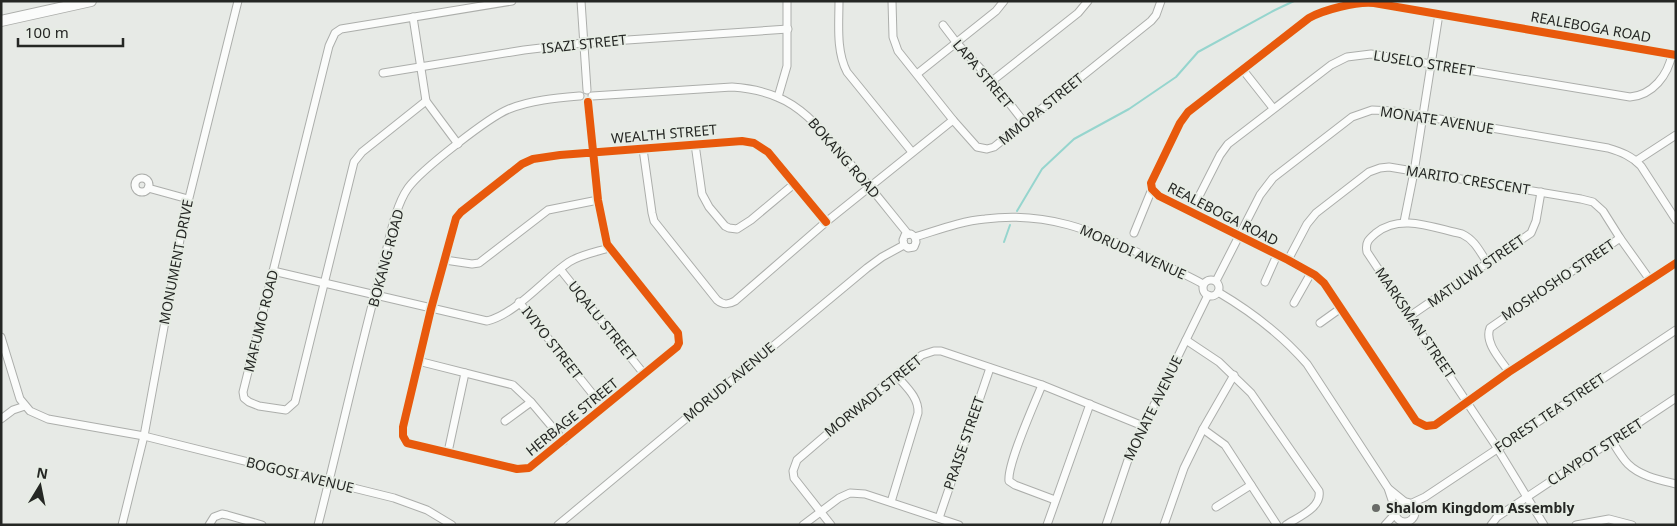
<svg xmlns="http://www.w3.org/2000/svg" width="1677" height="526" viewBox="0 0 1677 526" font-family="'Noto Sans',sans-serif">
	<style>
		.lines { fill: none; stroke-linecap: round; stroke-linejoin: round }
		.stream { stroke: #96d5ce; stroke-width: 2 }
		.minor-casing { stroke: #acaeab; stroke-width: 9 }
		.highway-casing { stroke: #acaeab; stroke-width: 12 }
		.minor { stroke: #fbfcfb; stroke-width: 7 }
		.highway { stroke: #fbfcfb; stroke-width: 10 }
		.cycleway-casing { stroke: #e6ece4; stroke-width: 11 }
		.cycleway { stroke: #e8590c; stroke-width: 8 }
		.poi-dot { fill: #696b68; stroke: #e6ece4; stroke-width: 2 }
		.labels { text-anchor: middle; stroke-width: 4; stroke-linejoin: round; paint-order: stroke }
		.street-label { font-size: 14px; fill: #252724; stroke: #e6ece4 }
		.poi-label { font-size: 14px; font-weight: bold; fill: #252724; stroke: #e6ece4; text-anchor: start }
	</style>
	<rect width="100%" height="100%" fill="#e7eae6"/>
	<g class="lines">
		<g class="stream">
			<path d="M1017,211L1042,169L1074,139L1129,109L1176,77L1198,52L1275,10L1294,1"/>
			<path d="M1004,242L1010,225"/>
		</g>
		<defs>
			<g id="minor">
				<path d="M581,1L587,90"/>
				<path d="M839,1C839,24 836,51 847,72L912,152"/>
				<path d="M892,1L893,37L898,51L953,120L977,147L987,149L994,147L1151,21L1156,15L1161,1"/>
				<path d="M413,17L426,101L458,144"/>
				<path d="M943,25L956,42L992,81L1024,122"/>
				<path d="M1676,55L1374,3C1357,1 1323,10 1309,18L1188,112L1180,123L1151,183L1152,189L1159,196L1288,260L1315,275L1324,283L1416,421L1426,426L1435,425L1509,372L1676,263"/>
				<path d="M1243,70L1273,108"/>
				<path d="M383,73L524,50L583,43L788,29"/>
				<path d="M917,74L996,11L1004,1"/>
				<path d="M992,81L1078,13L1088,1"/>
				<path d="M592,96L732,87C747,88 763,91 777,97C805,108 823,133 842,154C865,180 886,207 908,234"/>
				<path d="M778,97L787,66V1"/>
				<path d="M426,101L362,152L354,162L295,402L286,410L259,406L249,402L244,398L243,392L329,46L335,33L341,29L512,1"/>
				<path d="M588,102L598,200L607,244L678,333L679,343L677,347L529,468L517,469L407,443L403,436V427L431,309L456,218L461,212L522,164L533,159L560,155L742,141L754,143L768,152L826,222"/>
				<path d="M695,144L702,194L709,207L725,226L729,228L737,229L751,220L794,184"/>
				<path d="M643,149L652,213L654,221L717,300C723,305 728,305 735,301L826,222L953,120"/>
				<path d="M1636,161L1676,135"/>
				<circle cx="142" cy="185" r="7"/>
				<path d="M148,188L188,199"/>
				<path d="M1191,212L1220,155L1228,144L1331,65L1347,57L1371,54L1630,97C1653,95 1668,75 1672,54"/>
				<path d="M1404,222L1414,172L1439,14"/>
				<path d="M1134,233L1152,189"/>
				<path d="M915,237C938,230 961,221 985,219C1046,211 1092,230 1145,256C1165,265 1185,274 1203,284"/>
				<path d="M445,260L472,264L479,263L548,210L598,200"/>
				<path d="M1288,260L1307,224L1316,213L1369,172L1380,168L1389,167L1581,199L1593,202L1603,211L1620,238L1650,280"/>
				<path d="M1488,264C1480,252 1475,240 1462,234C1433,228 1401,213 1376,233C1369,239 1365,242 1367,252L1494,443L1544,525"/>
				<path d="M560,269L644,374"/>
				<path d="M273,271L487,321C516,314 544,279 569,262C580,255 596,252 609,248"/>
				<circle cx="1211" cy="288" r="8"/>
				<path d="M1216,281L1260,195L1273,178L1352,117L1372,110L1393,111L1608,148C1621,152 1632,156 1641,166L1676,220"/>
				<path d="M1265,282L1277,255"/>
				<path d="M1218,292C1252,312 1281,334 1307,364L1388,488L1395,509"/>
				<path d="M519,302L603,407"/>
				<path d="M1294,303L1311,273"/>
				<path d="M1410,316L1531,233L1536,221L1541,192"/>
				<path d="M1320,323L1341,308"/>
				<path d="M1,337L20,399L30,411L48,419L144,436L394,498L427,510L452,525"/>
				<path d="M1186,340L1219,362L1251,393L1319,491C1322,508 1298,517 1286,525"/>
				<path d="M418,361L513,385L531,402L564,441"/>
				<path d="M1509,372C1501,360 1484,343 1490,328L1620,238"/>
				<path d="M1042,385C1034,405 1007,464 1009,481L1015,485L1055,500"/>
				<path d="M1,419L13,410L25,406"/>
				<path d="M505,421L531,402"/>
				<path d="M1203,429L1225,445L1277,525"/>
				<path d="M1612,441C1617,449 1622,458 1628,464C1640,476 1660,480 1676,484"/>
				<path d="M448,452L465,373"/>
				<path d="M1389,489L1405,502"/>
				<path d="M891,502L918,413C919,397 905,386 896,375"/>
				<circle cx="1405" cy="512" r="10"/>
				<path d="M1410,504L1425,497L1676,330"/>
				<path d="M1216,507L1251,485"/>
				<path d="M939,518L990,368"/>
				<path d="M122,525L144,436L184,218L238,1"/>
				<path d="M209,525L214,517L222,514L227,515L262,525"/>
				<path d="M318,525C340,439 359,352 382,267C389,243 394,208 408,188C421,170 489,117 509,109C531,100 556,98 580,96"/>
				<path d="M558,525L867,268L882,257L904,245L908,248L914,247L916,242L915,237L911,234L905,235L903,240L904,245"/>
				<path d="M803,525L839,498L850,493L865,494L959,525"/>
				<path d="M831,525L794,478L793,471L797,460L896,375L922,355L934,351H941L1042,385L1143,426"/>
				<path d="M1047,525L1090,404"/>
				<path d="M1106,525L1130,454L1208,295"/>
				<path d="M1164,525L1184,468L1203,429L1234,375"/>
				<path d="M1385,525L1395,514"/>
				<path d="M1491,525L1497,517L1676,398"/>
				<path d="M1576,525L1609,519L1632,525"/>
			</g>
			<path id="highway" d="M1,21L91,1"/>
		</defs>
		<use href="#minor" class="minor-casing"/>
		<use href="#highway" class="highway-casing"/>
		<use href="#minor" class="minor"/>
		<use href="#highway" class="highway"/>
		<defs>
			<g id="cycleway">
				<path d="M1676,55L1374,3C1357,1 1323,10 1309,18L1188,112L1180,123L1151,183L1152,189L1159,196L1288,260L1315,275L1324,283L1416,421L1426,426L1435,425L1509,372L1676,263"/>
				<path d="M588,102L598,200L607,244L678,333L679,343L677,347L529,468L517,469L407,443L403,436V427L431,309L456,218L461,212L522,164L533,159L560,155L742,141L754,143L768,152L826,222"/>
			</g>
		</defs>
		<use href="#cycleway" class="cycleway-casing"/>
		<use href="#cycleway" class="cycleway"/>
	</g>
	<circle class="poi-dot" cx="1376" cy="508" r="5"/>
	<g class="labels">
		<g class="street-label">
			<text transform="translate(1591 27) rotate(10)" y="5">REALEBOGA ROAD</text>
			<text transform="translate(584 44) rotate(-6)" y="5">ISAZI STREET</text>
			<text transform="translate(1424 63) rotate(9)" y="5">LUSELO STREET</text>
			<text transform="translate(983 74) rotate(50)" y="5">LAPA STREET</text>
			<text transform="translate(1041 109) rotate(-39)" y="5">MMOPA STREET</text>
			<text transform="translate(1437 120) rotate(9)" y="5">MONATE AVENUE</text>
			<text transform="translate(664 134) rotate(-5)" y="5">WEALTH STREET</text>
			<text transform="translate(844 158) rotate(49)" y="5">BOKANG ROAD</text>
			<text transform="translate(1468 180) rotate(9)" y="5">MARITO CRESCENT</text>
			<text transform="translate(1223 214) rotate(27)" y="5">REALEBOGA ROAD</text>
			<text transform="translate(1133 252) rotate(24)" y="5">MORUDI AVENUE</text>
			<text transform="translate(386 258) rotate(-75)" y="5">BOKANG ROAD</text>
			<text transform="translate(176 262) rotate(-79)" y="5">MONUMENT DRIVE</text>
			<text transform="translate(1476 271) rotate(-35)" y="5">MATULWI STREET</text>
			<text transform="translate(1558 280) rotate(-34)" y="5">MOSHOSHO STREET</text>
			<text transform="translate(261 321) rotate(-76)" y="5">MAFUMO ROAD</text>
			<text transform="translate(602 321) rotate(51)" y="5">UQALU STREET</text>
			<text transform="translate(1415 323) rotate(56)" y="5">MARKSMAN STREET</text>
			<text transform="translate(552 343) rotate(52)" y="5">IVIYO STREET</text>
			<text transform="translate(729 382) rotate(-40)" y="5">MORUDI AVENUE</text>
			<text transform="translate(873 396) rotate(-39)" y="5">MORWADI STREET</text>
			<text transform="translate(1153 408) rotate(-64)" y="5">MONATE AVENUE</text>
			<text transform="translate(1550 413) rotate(-34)" y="5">FOREST TEA STREET</text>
			<text transform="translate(572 417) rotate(-39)" y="5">HERBAGE STREET</text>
			<text transform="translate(964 443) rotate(-71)" y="5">PRAISE STREET</text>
			<text transform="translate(1595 452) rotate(-33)" y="5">CLAYPOT STREET</text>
			<text transform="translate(300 475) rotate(14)" y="5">BOGOSI AVENUE</text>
		</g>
		<g class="poi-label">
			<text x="1386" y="513">Shalom Kingdom Assembly</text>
		</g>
	</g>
	<rect width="1677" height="526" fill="none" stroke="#252724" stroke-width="5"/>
	<g transform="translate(40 486) rotate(10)" stroke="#e6ece4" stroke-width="4" paint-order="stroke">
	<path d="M0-4L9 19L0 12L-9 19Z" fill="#252724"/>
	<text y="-8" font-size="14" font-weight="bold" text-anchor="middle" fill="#252724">N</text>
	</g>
	<path d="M18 38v8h105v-8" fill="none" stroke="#252724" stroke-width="2.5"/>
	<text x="25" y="38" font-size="15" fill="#252724" stroke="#e6ece4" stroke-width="4" paint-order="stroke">100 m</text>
</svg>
